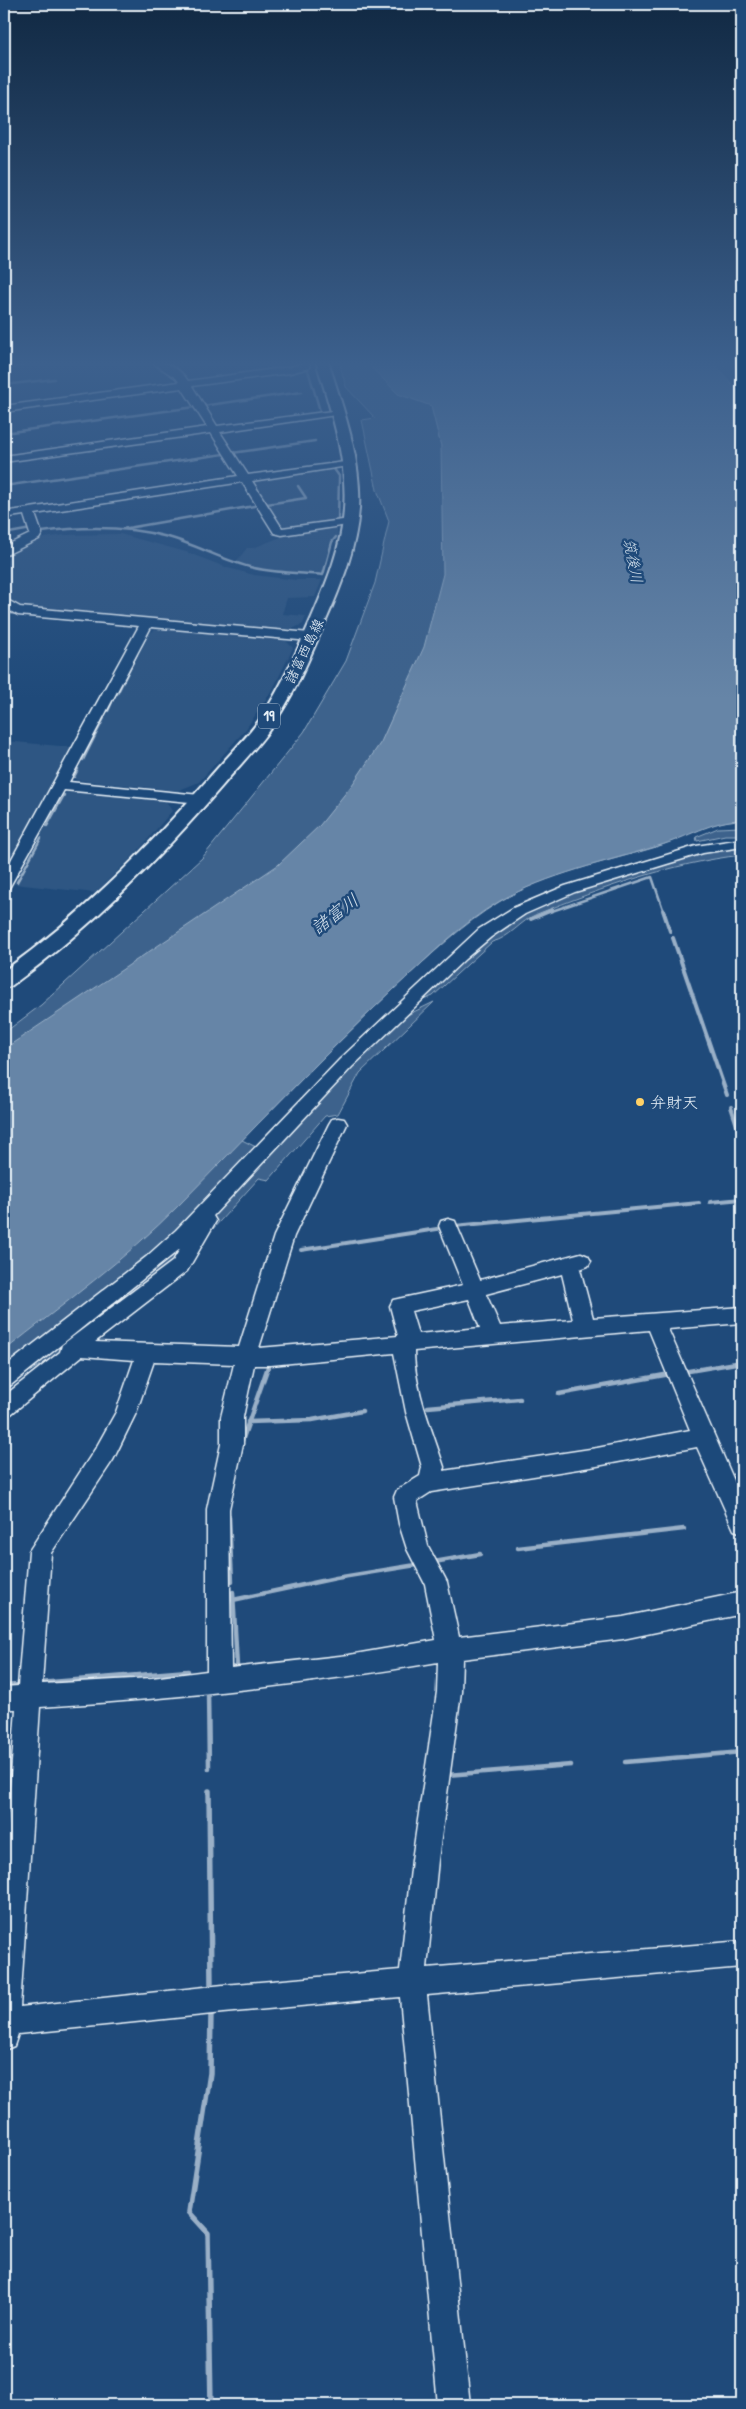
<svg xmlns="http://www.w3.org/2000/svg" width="746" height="2409" viewBox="0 0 746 2409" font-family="'Patrick Hand','Klee One',sans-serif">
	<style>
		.built { fill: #2e5683 }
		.green { fill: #3c628c; stroke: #92aac2 }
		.water { fill: #6685a7; stroke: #9ab0c7 }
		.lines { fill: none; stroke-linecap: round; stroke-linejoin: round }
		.stream-far3 { stroke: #9ab0c7; stroke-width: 2.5 }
		.stream-far2 { stroke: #9ab0c7; stroke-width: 4 }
		.stream-far1 { stroke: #9ab0c7; stroke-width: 4.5 }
		.stream { stroke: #9ab0c7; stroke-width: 5.5 }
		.minor-casing { stroke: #e8f1f8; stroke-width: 3 }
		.major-casing { stroke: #e8f1f8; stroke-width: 4 }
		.minor { fill: #1f4a7a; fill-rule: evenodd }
		.major { fill: #1f4a7a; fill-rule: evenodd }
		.poi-dot { fill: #ffd166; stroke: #1f4a7a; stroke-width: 2 }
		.labels { text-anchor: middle; stroke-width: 5; stroke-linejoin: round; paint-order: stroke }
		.far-street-label { font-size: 14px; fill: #e8f1f8; stroke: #1f4a7a }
		.far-water-label { font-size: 15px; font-style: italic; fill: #d4e1ec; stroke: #1f4a7a }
		.shield { fill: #1f4a7a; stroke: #acbfd2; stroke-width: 1 }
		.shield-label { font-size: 15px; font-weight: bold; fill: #e8f1f8 }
		.poi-label { font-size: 16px; fill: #e8f1f8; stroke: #1f4a7a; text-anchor: start }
		.water-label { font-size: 18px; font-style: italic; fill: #d4e1ec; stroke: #1f4a7a }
	</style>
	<rect width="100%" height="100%" fill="#1f4a7a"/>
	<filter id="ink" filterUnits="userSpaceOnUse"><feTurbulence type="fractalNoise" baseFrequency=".02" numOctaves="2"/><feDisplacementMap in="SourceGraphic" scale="10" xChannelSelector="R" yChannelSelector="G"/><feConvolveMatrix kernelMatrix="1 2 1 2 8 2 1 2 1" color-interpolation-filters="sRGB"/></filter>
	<g filter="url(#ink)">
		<g class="built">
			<path d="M331,467L337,476V538L330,542L322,574L267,570L236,562L247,548H253L281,537L282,533L247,479Z"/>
			<path d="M120,534L186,552L228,568L254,575L296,580H322L315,597L287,598L282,614L306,616L303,624L287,631L23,609L8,598L4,570L12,549L37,539L65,535Z"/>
			<path d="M157,628L284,639L293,648L273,689L246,729L199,782L177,791L76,780L74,777L150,633Z"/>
			<path d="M4,741L71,747L4,872Z"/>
			<path d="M72,790L165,800L172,811L137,852L95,893L14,884L63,794Z"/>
		</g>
		<g class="green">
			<path d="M339,361H379L431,406L441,446L459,598L376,763L285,868L4,1056V1033L41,1005L202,858L304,732L346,661L375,583L389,521L377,490L362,420L375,418L346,387Z"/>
			<path d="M690,361H742V413Z"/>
			<path d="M721,818L742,820C710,820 682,839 653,848C602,863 545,874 499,902C463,924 432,954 400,983C346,1034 294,1087 242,1140L258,1148L151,1258L4,1375V1332L488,897Z"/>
			<path d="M740,827L742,835H725L697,841L696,837L718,828Z"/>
			<path d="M731,845H742V855C672,863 602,888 537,914C520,921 510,938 492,942L433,996L406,1007L490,932L570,891Z"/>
			<path d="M434,1002L360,1073L338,1114L325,1116L269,1180L259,1178L191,1253L214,1211L280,1138L399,1019Z"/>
			<path d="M203,1221L173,1267L64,1352L4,1386L164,1260Z"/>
		</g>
		<path class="water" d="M365,361H711L742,395V820C712,820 687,838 658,846C606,862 548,874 500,901C460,924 427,959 393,990C319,1059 250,1133 179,1205C126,1259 63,1304 4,1351V1049L278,865L320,825L352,785L381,742L424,647L443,574L441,446L431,406L398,394Z"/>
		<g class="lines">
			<g class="stream-far3">
				<path d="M308,370L320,411"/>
				<path d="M4,385L54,379"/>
				<path d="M202,406L302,392"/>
				<path d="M4,433L195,407"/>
				<path d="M232,453L315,441"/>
				<path d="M334,469L339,476L338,522"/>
				<path d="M4,486L224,454"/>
				<path d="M267,504L306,498L298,486"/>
				<path d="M122,529L254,506"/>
				<path d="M42,532C84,526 127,526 168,537C197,545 224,561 254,568C277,573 300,573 323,575L332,542L336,537"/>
				<path d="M4,534L31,529"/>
				<path d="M17,541L30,534"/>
				<path d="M4,612L37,617"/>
				<path d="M54,618L86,621"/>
				<path d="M141,646L148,633"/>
				<path d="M117,694L137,654"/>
				<path d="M108,711L112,702"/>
				<path d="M83,760L104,718"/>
				<path d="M74,777L78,769"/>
				<path d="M47,826L64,795"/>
				<path d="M17,882L41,838"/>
				<path d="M4,897L5,895"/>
				<path d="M549,912L652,877L664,912"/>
			</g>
			<g class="stream-far2">
				<path d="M663,910L670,931"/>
				<path d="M531,919L552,910"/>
				<path d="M673,938L727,1095"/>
				<path d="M731,1107L742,1141"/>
				<path d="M710,1202L742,1199"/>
				<path d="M454,1226L699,1203"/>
				<path d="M301,1250L437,1229"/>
			</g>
			<g class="stream-far1">
				<path d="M683,1372L742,1362"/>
				<path d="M559,1394L670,1374"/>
				<path d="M428,1407L520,1399"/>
				<path d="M248,1422L312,1420L362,1411"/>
				<path d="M242,1441L270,1361"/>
				<path d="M229,1517L232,1582"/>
				<path d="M518,1548L684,1529"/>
				<path d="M434,1562L480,1554"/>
				<path d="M233,1600L336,1578L416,1565"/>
				<path d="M228,1668L237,1667L233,1592"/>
				<path d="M39,1683L188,1671"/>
				<path d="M4,1686L18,1685"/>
				<path d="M208,1690L209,1769"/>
				<path d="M625,1762L742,1752"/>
				<path d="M447,1775L571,1765"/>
			</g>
			<g class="stream">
				<path d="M209,1791L211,1987"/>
				<path d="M211,2013L210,2073L189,2212L208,2233L211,2405"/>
			</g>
			<defs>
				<g id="minor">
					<path d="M15,361H31L4,371V365Z"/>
					<path d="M150,361C165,361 180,368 188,381L290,367L301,364L300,361H310L309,368L290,373L192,386L217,426L340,410L341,412L336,415L220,432L248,475L352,461L353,463L348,466L252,481L282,528L350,519L356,522L354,524L282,535L274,533L242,482L35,514L42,534L39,539L4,556L5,546L30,534L24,515L4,518V512L238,476L211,433L4,462V456L207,427L182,388L4,412V406L179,382L176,378Z"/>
					<path d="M4,598L20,607L310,633L316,637L310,641L151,627L69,782L200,795L207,799L200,803L64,790L9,888L4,890V873L139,626L18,615L4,608Z"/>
					<path d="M742,839V847L703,853L575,892L525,914L491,937L465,959L352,1067L213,1216L216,1221L187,1271L95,1342L239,1347L274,1236L329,1124L332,1119L338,1118L344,1119L347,1124L294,1236L259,1348L398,1336L390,1306L393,1300L463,1285L439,1226L441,1221L448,1219L455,1221L457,1226L480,1280L581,1253L588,1256L591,1261L588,1266L580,1269L593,1318L742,1307V1323L668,1329L742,1499V1533L734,1530L697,1447L597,1466L431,1492L417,1501L428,1546L447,1582L459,1637L623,1617L742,1592V1614L623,1639L462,1659L461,1692L438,1860L427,1968L742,1941V1967L427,1995L470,2405H438L400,1997L223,2013L18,2034L14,2046L4,2050V1866L16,1709H4V1687L18,1686L29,1551L97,1446L116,1412L134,1360L82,1356L11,1414L4,1417V1396L60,1352L62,1345L173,1261L180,1249L11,1385L4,1388V1367L146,1257L176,1230L340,1059L479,929L513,908L565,886L696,846ZM562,1274L573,1320L500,1326L486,1294ZM469,1299L480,1328L418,1334L411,1311ZM649,1330L690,1430L597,1448L443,1471L444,1467C433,1432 414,1388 414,1351ZM394,1353L406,1412L422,1467L420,1476L397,1490L394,1497L399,1524L407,1549L425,1584L436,1640L349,1655L231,1668L229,1509L243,1444V1417L254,1365H271ZM154,1361L234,1364L221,1417V1444L207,1509V1671L152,1678L42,1684L51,1553L113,1460L136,1413ZM438,1662L437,1692L412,1860L400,1970L223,1985L20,2007L40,1707C174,1699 306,1685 438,1662Z"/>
				</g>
				<path id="major" d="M316,361H328C343,408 362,460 359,509C356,550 340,589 324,625C309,658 296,691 276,720C261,744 241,763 223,785C159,859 91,928 11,986L4,988V971C81,916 147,849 209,778C226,758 246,739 261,718C282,686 297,651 312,617C327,582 342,546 344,509C348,459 330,408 316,361Z"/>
			</defs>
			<use href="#minor" class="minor-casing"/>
			<use href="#major" class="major-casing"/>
			<use href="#minor" class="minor"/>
			<use href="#major" class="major"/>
		</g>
	</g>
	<linearGradient id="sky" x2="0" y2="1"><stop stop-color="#112943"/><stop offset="0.52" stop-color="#3c608d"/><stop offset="1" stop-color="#3c608d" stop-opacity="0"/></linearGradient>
	<rect width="746" height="699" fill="url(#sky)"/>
	<circle class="poi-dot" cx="640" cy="1102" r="5"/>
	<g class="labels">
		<g class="far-street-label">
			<text transform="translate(304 651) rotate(-64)" y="5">諸富西島線</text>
		</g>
		<g class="far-water-label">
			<text transform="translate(633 561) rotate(79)" y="5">筑後川</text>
		</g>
		<rect class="shield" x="258" y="703.5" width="22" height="25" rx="4"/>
		<g class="shield-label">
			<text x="269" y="721">19</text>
		</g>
		<g class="poi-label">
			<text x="650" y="1108">弁財天</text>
		</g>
		<g class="water-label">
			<text transform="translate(335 914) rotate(-37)" y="6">諸富川</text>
		</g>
	</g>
	<rect width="746" height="2409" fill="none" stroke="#1f4a7a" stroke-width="20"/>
	<rect x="10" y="10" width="726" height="2389" fill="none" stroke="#e8f1f8" stroke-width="2" filter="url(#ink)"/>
</svg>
